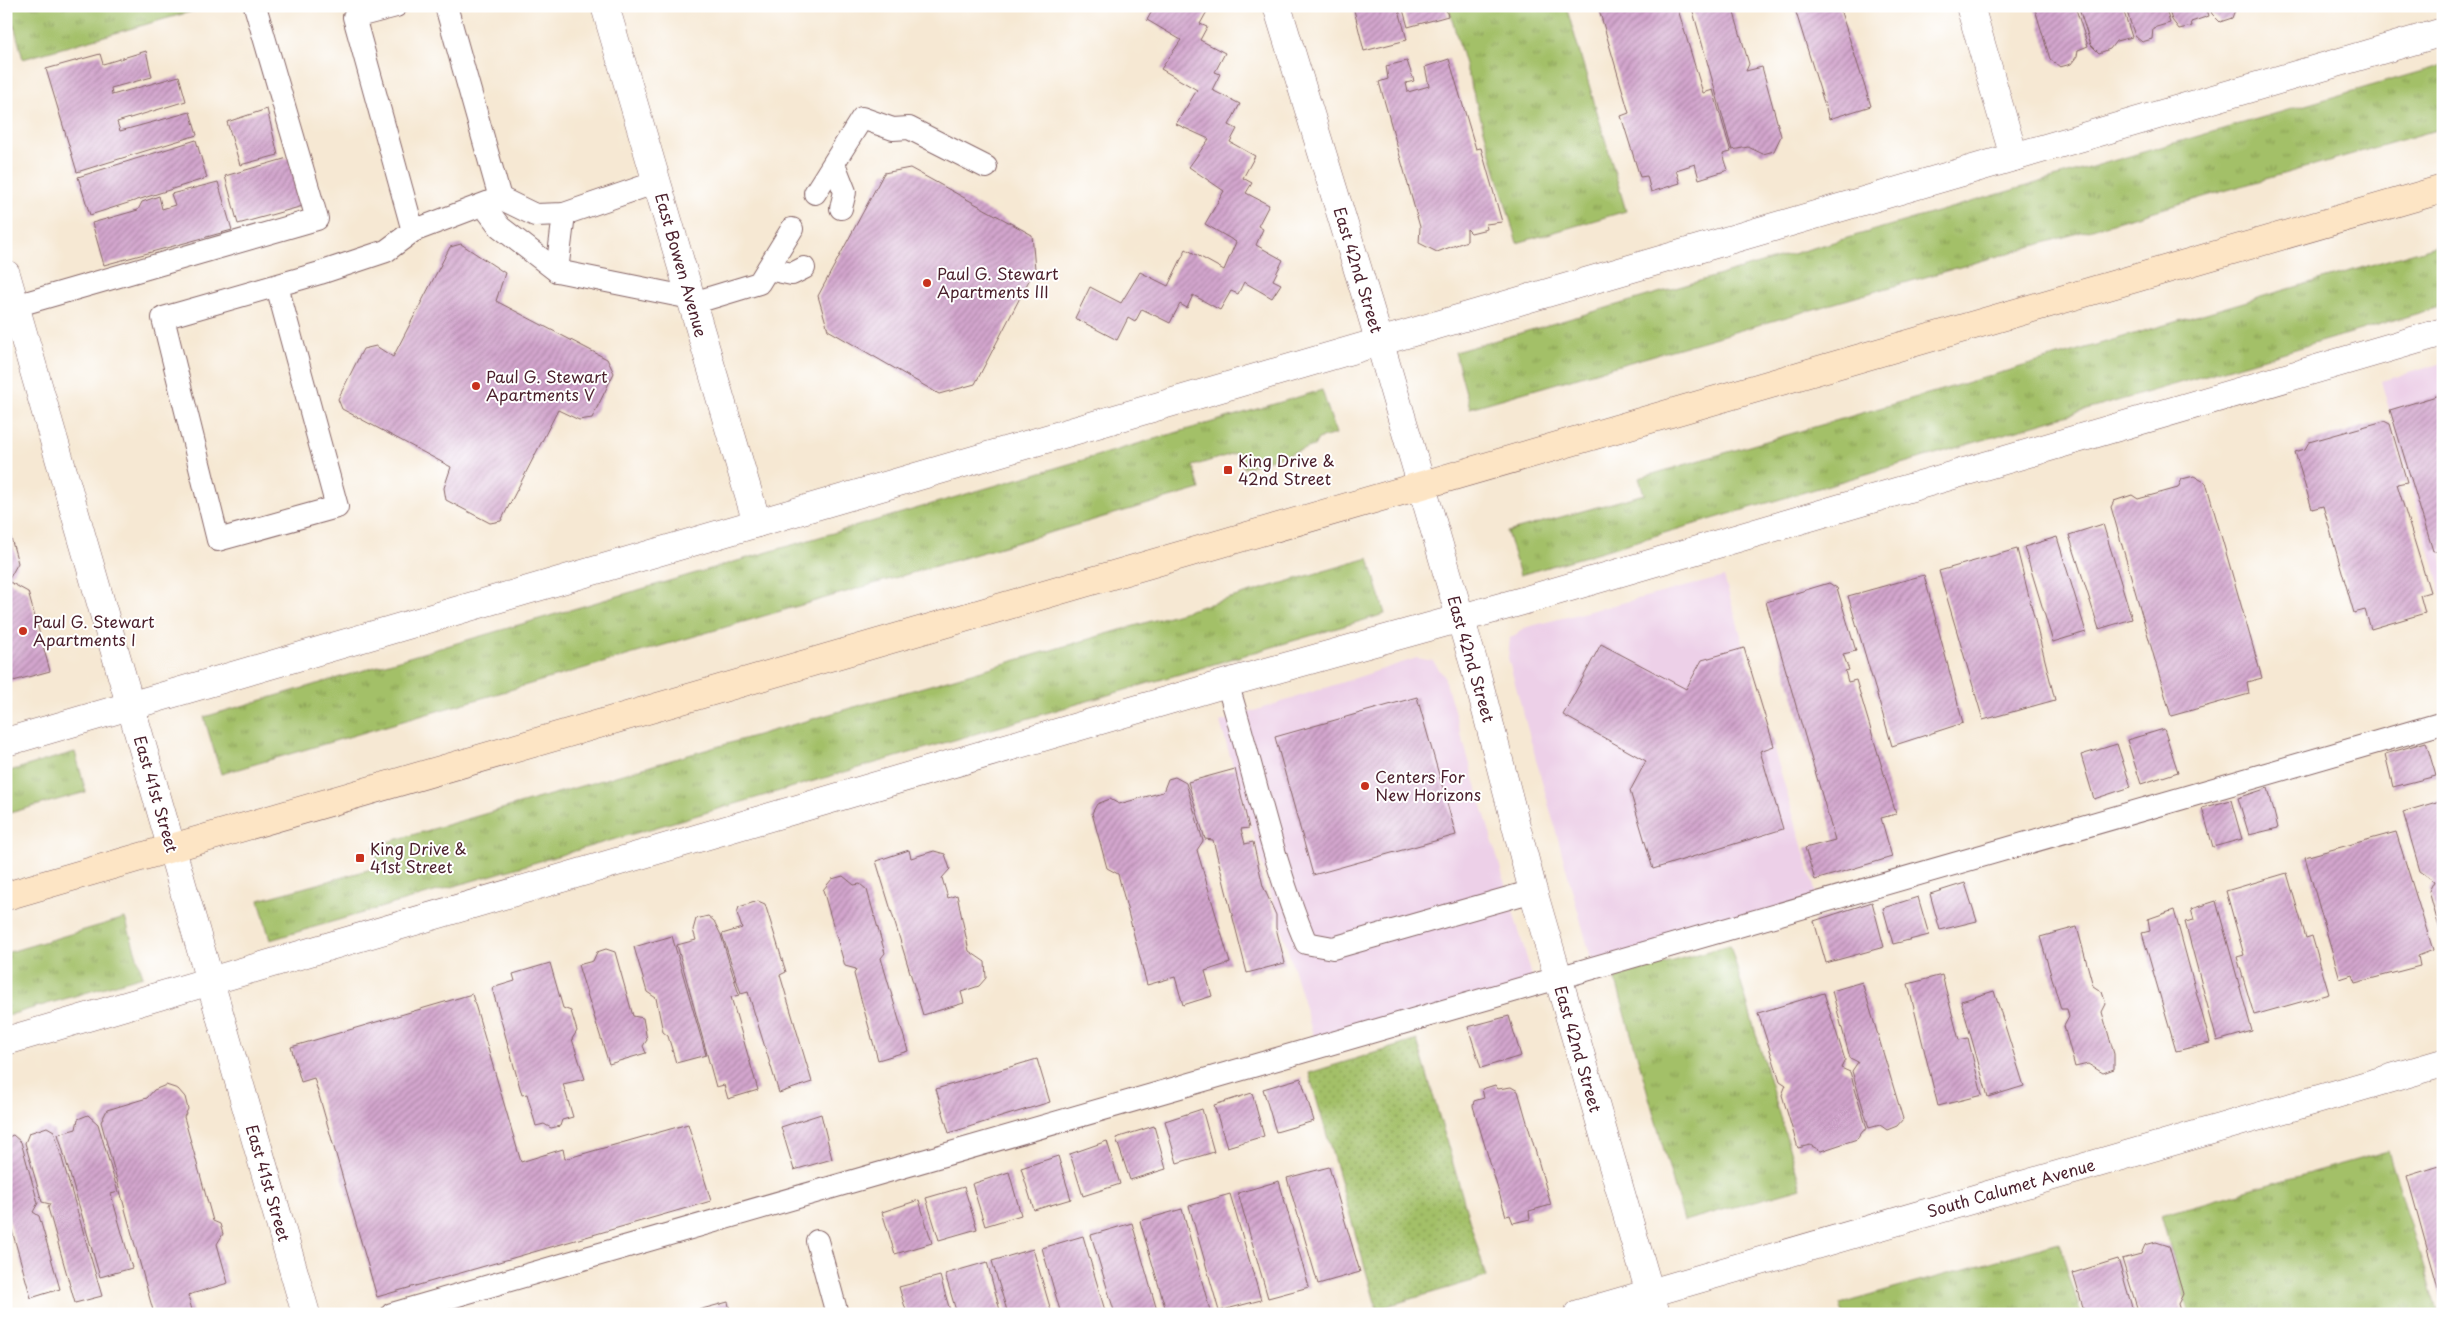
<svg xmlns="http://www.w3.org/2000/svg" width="2449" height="1320" viewBox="0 0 2449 1320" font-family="'Playpen Sans',sans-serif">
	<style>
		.built { fill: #edd0e8 }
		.grass { fill: url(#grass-tufts); stroke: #767049 }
		.park { fill: url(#park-dots); stroke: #767049 }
		.building { fill: url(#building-hatch) }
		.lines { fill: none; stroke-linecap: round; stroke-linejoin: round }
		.lane-casing { stroke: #866566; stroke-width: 24 }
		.street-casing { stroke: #866566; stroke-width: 29 }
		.secondary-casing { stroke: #866566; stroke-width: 29 }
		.lane { stroke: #fff; stroke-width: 22 }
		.street { stroke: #fff; stroke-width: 28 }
		.secondary { stroke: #fde5c5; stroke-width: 28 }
		.poi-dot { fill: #c8321e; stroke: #fff; stroke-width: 2 }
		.labels { text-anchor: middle; stroke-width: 4; stroke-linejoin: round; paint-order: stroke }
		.street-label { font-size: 16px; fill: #4a1f2b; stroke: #fff }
		.poi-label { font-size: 16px; fill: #4a1f2b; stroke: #fff; text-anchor: start }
	</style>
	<defs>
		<pattern id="grass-tufts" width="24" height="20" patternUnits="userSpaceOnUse" patternTransform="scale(1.25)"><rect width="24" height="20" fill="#a3c067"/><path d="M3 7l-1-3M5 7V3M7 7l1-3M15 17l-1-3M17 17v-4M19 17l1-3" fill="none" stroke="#879b55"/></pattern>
		<pattern id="park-dots" width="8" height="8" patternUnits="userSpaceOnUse" patternTransform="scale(1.25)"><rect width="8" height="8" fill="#a3c067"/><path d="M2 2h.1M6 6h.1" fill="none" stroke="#879b55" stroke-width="1.8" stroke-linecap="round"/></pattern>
		<pattern id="building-hatch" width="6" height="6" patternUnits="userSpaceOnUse" patternTransform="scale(1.25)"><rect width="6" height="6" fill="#d3a6ce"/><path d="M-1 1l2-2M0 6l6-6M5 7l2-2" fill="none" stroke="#ad87a7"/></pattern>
	</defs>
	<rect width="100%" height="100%" fill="#fff"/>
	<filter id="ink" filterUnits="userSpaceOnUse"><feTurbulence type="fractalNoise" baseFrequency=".02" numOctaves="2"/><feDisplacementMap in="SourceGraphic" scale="10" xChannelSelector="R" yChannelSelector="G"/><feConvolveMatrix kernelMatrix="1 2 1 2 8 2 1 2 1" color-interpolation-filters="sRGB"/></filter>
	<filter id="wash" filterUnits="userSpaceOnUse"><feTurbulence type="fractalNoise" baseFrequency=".0096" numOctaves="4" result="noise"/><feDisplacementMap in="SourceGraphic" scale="20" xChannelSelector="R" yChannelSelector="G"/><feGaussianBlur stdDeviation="1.12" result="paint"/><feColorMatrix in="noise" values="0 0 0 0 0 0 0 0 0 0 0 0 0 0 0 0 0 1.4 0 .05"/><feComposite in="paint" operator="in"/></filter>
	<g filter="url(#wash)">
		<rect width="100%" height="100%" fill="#f6e8d3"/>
		<g class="built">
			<path d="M2443,363V599L2381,381Z"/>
			<path d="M1724,577L1819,904L1594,969L1508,658L1510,638L1527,627Z"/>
			<path d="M1417,658L1433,661L1444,676L1535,986L1317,1048L1220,722Z"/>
		</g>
		<g class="grass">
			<path d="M9,6H211L23,59Z"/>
			<path d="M1448,6H1566L1626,211L1517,243Z"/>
			<path d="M2443,65V128L1470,408L1455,352Z"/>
			<path d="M2443,244V306L1520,575L1507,532L1644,494L1639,478Z"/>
			<path d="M1322,390L1336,434L1318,439L1314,446L1244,468L1238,452L1193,466L1200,489L221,774L204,717Z"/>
			<path d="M1369,558L1385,614L270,940L259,900L379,867L374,846Z"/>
			<path d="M75,752L86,792L6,814V772Z"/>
			<path d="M125,918L143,976L6,1016V953Z"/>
			<path d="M1730,945L1801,1188L1684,1221L1615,977Z"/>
			<path d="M2388,1151L2438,1314H2189L2161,1215Z"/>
			<path d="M2059,1243L2081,1314H1843L1840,1304Z"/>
		</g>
		<path class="park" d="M1417,1040L1486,1277L1377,1309L1309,1073Z"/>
		<g id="blocks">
			<g class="building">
				<path d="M1155,6H1210L1200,24L1207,27L1200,40L1225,53L1215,72L1220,74L1212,90L1240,104L1229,125L1237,129L1230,142L1255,156L1243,178L1252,183L1246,193L1269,205L1258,226L1263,229L1256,245L1283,260L1273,280L1281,284L1272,298L1244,282L1238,294L1231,291L1220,310L1193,295L1187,308L1180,304L1170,323L1142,309L1135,322L1128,318L1117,340L1075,318L1090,287L1121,303L1140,272L1168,286L1186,249L1224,270L1236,242L1205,224L1224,191L1189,167L1209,139L1176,124L1197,90L1161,69L1181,40L1147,20Z"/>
				<path d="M1353,6H1398L1407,40L1364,51Z"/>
				<path d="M1402,6H1445L1448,16L1408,27Z"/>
				<path d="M1598,6H1677L1703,93L1713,90L1731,152L1723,154L1728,170L1699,179L1695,164L1676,170L1680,183L1651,192L1647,176L1640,177L1621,116L1629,113Z"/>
				<path d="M1699,6H1732L1749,64L1746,71L1762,67L1781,136L1774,151L1763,154L1748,147L1732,150L1692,8Z"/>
				<path d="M1794,6H1839L1871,106L1829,119Z"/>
				<path d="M2034,6H2075L2088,46L2078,50L2077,56L2071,64L2060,67L2050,59Z"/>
				<path d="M2078,6H2122L2132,37L2116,41L2110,49L2099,53L2091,45Z"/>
				<path d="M2125,6H2165L2170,23L2153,28L2152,39L2142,42L2135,36Z"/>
				<path d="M2167,6H2206L2209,16L2191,22L2192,26L2179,29L2172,20Z"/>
				<path d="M2209,6H2234L2235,10L2232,18L2220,22L2212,14Z"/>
				<path d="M146,51L152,77L111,88L112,95L179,76L186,101L117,122L120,131L190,112L197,135L77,172L46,69L100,54L103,64Z"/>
				<path d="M1449,59L1476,149L1481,148L1502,222L1486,224L1487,229L1471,233L1467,229V241L1437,252L1419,243L1420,227L1379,82L1388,79L1386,66L1407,61L1414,81L1406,83L1408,92L1429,86L1425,67Z"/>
				<path d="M267,109L278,155L240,165L227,122Z"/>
				<path d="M196,140L207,178L90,215L78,177Z"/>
				<path d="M291,157L303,206L238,224L225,176Z"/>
				<path d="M910,168L1032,235L1035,269L975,384L939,394L828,330L818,296L884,173Z"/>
				<path d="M218,182L232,230L104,265L92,223L138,210L142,202L159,196L162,209L175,205L171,194Z"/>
				<path d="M461,244L505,273L496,301L607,359L614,373L592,418L579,420L558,410L501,521L490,523L446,500L444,488L451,467L342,409L338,399L363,349L376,346L393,357L450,247Z"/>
				<path d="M2443,394V549L2433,551L2390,410Z"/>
				<path d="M2384,421L2390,424L2407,482L2397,484L2430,592L2420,595L2425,613L2371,629L2365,610L2354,613L2323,506L2312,509L2295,452L2305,449L2309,442Z"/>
				<path d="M2194,476L2206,483L2262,678L2247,682L2249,694L2171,716L2111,507L2114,501L2132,495L2138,499L2178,488L2182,479Z"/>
				<path d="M2103,524L2132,619L2099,629L2069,535Z"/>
				<path d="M6,530L9,531L18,563L8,581L28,592L50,671L6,683Z"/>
				<path d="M2057,537L2086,632L2053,642L2024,547Z"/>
				<path d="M2017,549L2055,700L1983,720L1939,571Z"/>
				<path d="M1924,575L1963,723L1892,746L1848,596Z"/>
				<path d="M1829,583L1837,588L1856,651L1843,654L1849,670L1845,671L1848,682L1856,680L1896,814L1881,818L1892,857L1815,880L1805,848L1835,840L1766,602Z"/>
				<path d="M1601,644L1686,689L1702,660L1744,648L1774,746L1760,751L1783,829L1653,869L1630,791L1646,761L1563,715Z"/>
				<path d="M1417,697L1456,835L1313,875L1275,737Z"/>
				<path d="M2164,729L2178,772L2141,784L2127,740Z"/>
				<path d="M2426,742L2436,776L2393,787L2385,754Z"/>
				<path d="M2117,744L2131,787L2094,799L2081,755Z"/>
				<path d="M1235,769L1249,828L1241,829L1245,844L1253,842L1263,886L1276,915V928L1285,963L1247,973L1213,840L1205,839L1188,782Z"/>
				<path d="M1175,777L1186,783L1203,841L1197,850L1230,963L1205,971L1212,996L1183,1005L1175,977L1147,985L1118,874L1107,868L1092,813L1097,804L1110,799L1119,804L1163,792L1168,779Z"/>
				<path d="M2268,788L2278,828L2249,835L2238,798Z"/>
				<path d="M2231,800L2242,839L2213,847L2202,808Z"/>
				<path d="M2443,800V937L2442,938L2429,891L2434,881L2420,871L2403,812Z"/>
				<path d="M2396,832L2433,950L2418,956L2420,966L2355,983L2352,975L2340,979L2305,857Z"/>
				<path d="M909,850L911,858L934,851L945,854L950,869L942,878L948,898L957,895L969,951L985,962L986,978L979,986L961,992L964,1003L923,1015L876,861Z"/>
				<path d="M2287,873L2306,938L2312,936L2329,994L2254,1015L2237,957L2244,955L2226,891Z"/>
				<path d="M843,876L854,885L860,884L867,890L885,953L881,958L908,1051L878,1060L854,974L856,969L845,966L823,890L832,879Z"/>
				<path d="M1965,883L1977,921L1940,930L1930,894Z"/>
				<path d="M1918,897L1929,935L1893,944L1883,908Z"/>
				<path d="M758,901L765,904L786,972L780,975L812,1082L779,1093L748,992L741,994L722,934L742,928L737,913L739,907Z"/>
				<path d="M2216,901L2252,1031L2217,1041L2185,922L2194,920L2191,909Z"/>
				<path d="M1872,902L1884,947L1826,963L1814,921Z"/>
				<path d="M2174,910L2210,1043L2176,1051L2142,933L2150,931L2148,919Z"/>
				<path d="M708,916L714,921L721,935L739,995L731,997L758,1090L728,1099L724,1085L716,1087L677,945L696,940L693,930L696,919Z"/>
				<path d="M2077,927L2093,986L2102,992L2106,1004L2102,1012L2114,1054V1069L2103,1073L2088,1064L2075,1067L2064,1026L2069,1017L2067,1009H2061L2040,937Z"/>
				<path d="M672,936L706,1055L676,1063L668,1036L663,1032L656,998L647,992L634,947Z"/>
				<path d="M606,949L615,952L633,1016L643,1018L647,1040L643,1046L646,1053L609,1064L578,965L593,961L597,952Z"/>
				<path d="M550,963L563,1008L571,1011L577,1031L572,1039L585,1079L563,1084L573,1117L562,1120L560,1126L551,1128L544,1124L536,1126L527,1094L522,1095L492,988L515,981L513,974Z"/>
				<path d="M1942,975L1959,1040L1968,1038L1982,1095L1938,1106L1908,984Z"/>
				<path d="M1862,982L1903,1119L1897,1126L1887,1130L1880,1125L1869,1128L1852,1071L1858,1062L1850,1058L1832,991Z"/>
				<path d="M1994,991L2024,1086L1988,1097L1961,1001Z"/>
				<path d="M1824,993L1845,1060L1841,1068L1850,1072L1867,1129L1863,1131L1857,1139L1821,1151L1810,1145L1798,1148L1782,1095L1786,1085L1780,1081L1758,1013Z"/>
				<path d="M472,994L521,1162L563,1149L565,1159L688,1124L711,1201L377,1297L314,1078L301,1082L291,1047Z"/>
				<path d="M1509,1016L1521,1056L1481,1068L1468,1027Z"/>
				<path d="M1037,1059L1050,1102L949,1133L936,1089Z"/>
				<path d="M1301,1078L1314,1121L1276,1132L1263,1089Z"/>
				<path d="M166,1085L178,1089L185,1097L188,1109L184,1117L213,1221L220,1224L223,1234L217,1244L228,1283L188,1295L193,1314H154L101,1122L107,1110L147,1098L154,1090Z"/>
				<path d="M1495,1085L1498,1089L1511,1087L1518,1091L1551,1205L1529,1211L1530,1219L1513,1223L1510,1215L1506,1216L1473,1106L1474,1101L1484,1098L1482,1089Z"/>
				<path d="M1252,1093L1264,1136L1227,1147L1214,1105Z"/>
				<path d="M1202,1109L1214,1152L1177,1163L1165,1121Z"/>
				<path d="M821,1114L832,1159L794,1170L781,1127Z"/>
				<path d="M88,1115L98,1124L118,1192L111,1194L132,1268L100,1277L58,1134L76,1129L78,1119Z"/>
				<path d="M1154,1126L1166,1169L1130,1180L1116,1138Z"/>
				<path d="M47,1127L54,1131L102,1296L75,1303L48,1208L50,1204L42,1202L25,1143L29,1133Z"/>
				<path d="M13,1135L21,1142L38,1203L33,1212L39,1216L60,1289L31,1298L6,1209V1138Z"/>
				<path d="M1107,1141L1120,1184L1083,1196L1070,1154Z"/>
				<path d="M1058,1156L1071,1199L1034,1210L1021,1168Z"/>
				<path d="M2443,1165V1302H2442L2407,1176Z"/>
				<path d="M1329,1167L1360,1272L1318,1284L1287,1178Z"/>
				<path d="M1009,1172L1021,1215L985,1226L972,1184Z"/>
				<path d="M1279,1181L1309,1287L1268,1298L1238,1193Z"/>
				<path d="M964,1187L977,1229L939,1240L926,1198Z"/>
				<path d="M1230,1194L1261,1300L1219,1311L1189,1206Z"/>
				<path d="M919,1200L932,1243L895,1254L882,1212Z"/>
				<path d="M1182,1209L1211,1314H1167L1140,1221Z"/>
				<path d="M1132,1223L1158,1314H1115L1091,1235Z"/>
				<path d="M1083,1236L1106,1314H1061L1042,1248Z"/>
				<path d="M2156,1242L2169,1246L2183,1294L2178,1304L2181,1314H2139L2122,1259L2141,1254L2145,1245Z"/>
				<path d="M1033,1249L1052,1314H1008L992,1261Z"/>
				<path d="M2118,1259L2134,1314H2085L2073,1273Z"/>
				<path d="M987,1262L1001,1314H957L945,1274Z"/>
				<path d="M940,1276L951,1314H907L899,1287Z"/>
				<path d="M728,1302L731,1314H688L687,1313Z"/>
			</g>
		</g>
	</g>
	<g filter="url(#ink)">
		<use href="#blocks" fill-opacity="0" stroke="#866566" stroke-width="1"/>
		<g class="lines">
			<defs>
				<g id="lane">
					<path d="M396,6L354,17L413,231L500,198L535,215L564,214L657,182"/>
					<path d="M446,6L500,198"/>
					<path d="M834,164L845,192L841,208"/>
					<path d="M815,193L862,118L893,129L909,128L986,167"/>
					<path d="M484,206L500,227L557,271L691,298"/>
					<path d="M768,269L792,274L804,268"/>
					<path d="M557,271L564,214"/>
					<path d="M277,286L337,507L218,540L163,318L320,273L386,251L413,231"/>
					<path d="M693,303L759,283L792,229"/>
					<path d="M15,306L317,219L255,6"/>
					<path d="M1227,683C1254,769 1271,859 1306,943L1333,948L1533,891"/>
					<path d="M817,1241L837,1314"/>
					<path d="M392,1314L2443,723"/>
				</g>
				<g id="street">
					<path d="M605,6L757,523"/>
					<path d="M1277,6L1369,306L1475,668L1533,891L1656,1314"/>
					<path d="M1970,6L2014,157"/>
					<path d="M6,274L306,1314"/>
					<path d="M6,742L2443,32"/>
					<path d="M6,1041L1227,683L1519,602L2443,332"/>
					<path d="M1578,1314L2443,1063"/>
				</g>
				<path id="secondary" d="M6,896L2443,189"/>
			</defs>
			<use href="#lane" class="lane-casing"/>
			<use href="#street" class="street-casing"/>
			<use href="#secondary" class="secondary-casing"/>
			<use href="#lane" class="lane"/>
			<use href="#street" class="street"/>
			<use href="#secondary" class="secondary"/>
		</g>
	</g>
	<g class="poi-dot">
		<circle cx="927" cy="283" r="5"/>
		<circle cx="476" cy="386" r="5"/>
		<rect x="1223" y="465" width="10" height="10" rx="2.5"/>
		<circle cx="23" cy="631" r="5"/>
		<circle cx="1365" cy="786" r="5"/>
		<rect x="355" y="853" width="10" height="10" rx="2.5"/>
	</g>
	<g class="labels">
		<g class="street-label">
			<text transform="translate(681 265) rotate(74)" y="6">East Bowen Avenue</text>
			<text transform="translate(1358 270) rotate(73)" y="6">East 42nd Street</text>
			<text transform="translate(1471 659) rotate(74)" y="6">East 42nd Street</text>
			<text transform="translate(156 794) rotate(74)" y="6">East 41st Street</text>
			<text transform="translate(1578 1049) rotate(74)" y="6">East 42nd Street</text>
			<text transform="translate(268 1183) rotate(74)" y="6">East 41st Street</text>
			<text transform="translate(2011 1188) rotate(-16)" y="6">South Calumet Avenue</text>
		</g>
		<g class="poi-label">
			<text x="937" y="280">Paul G. Stewart<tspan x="937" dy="18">Apartments III</tspan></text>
			<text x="486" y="383">Paul G. Stewart<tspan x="486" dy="18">Apartments V</tspan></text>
			<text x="1238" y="467">King Drive &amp;<tspan x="1238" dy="18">42nd Street</tspan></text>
			<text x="33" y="628">Paul G. Stewart<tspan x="33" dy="18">Apartments I</tspan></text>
			<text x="1375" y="783">Centers For<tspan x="1375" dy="18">New Horizons</tspan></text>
			<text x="370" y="855">King Drive &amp;<tspan x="370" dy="18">41st Street</tspan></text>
		</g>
	</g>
	<rect width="2449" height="1320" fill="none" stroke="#fff" stroke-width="25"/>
</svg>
